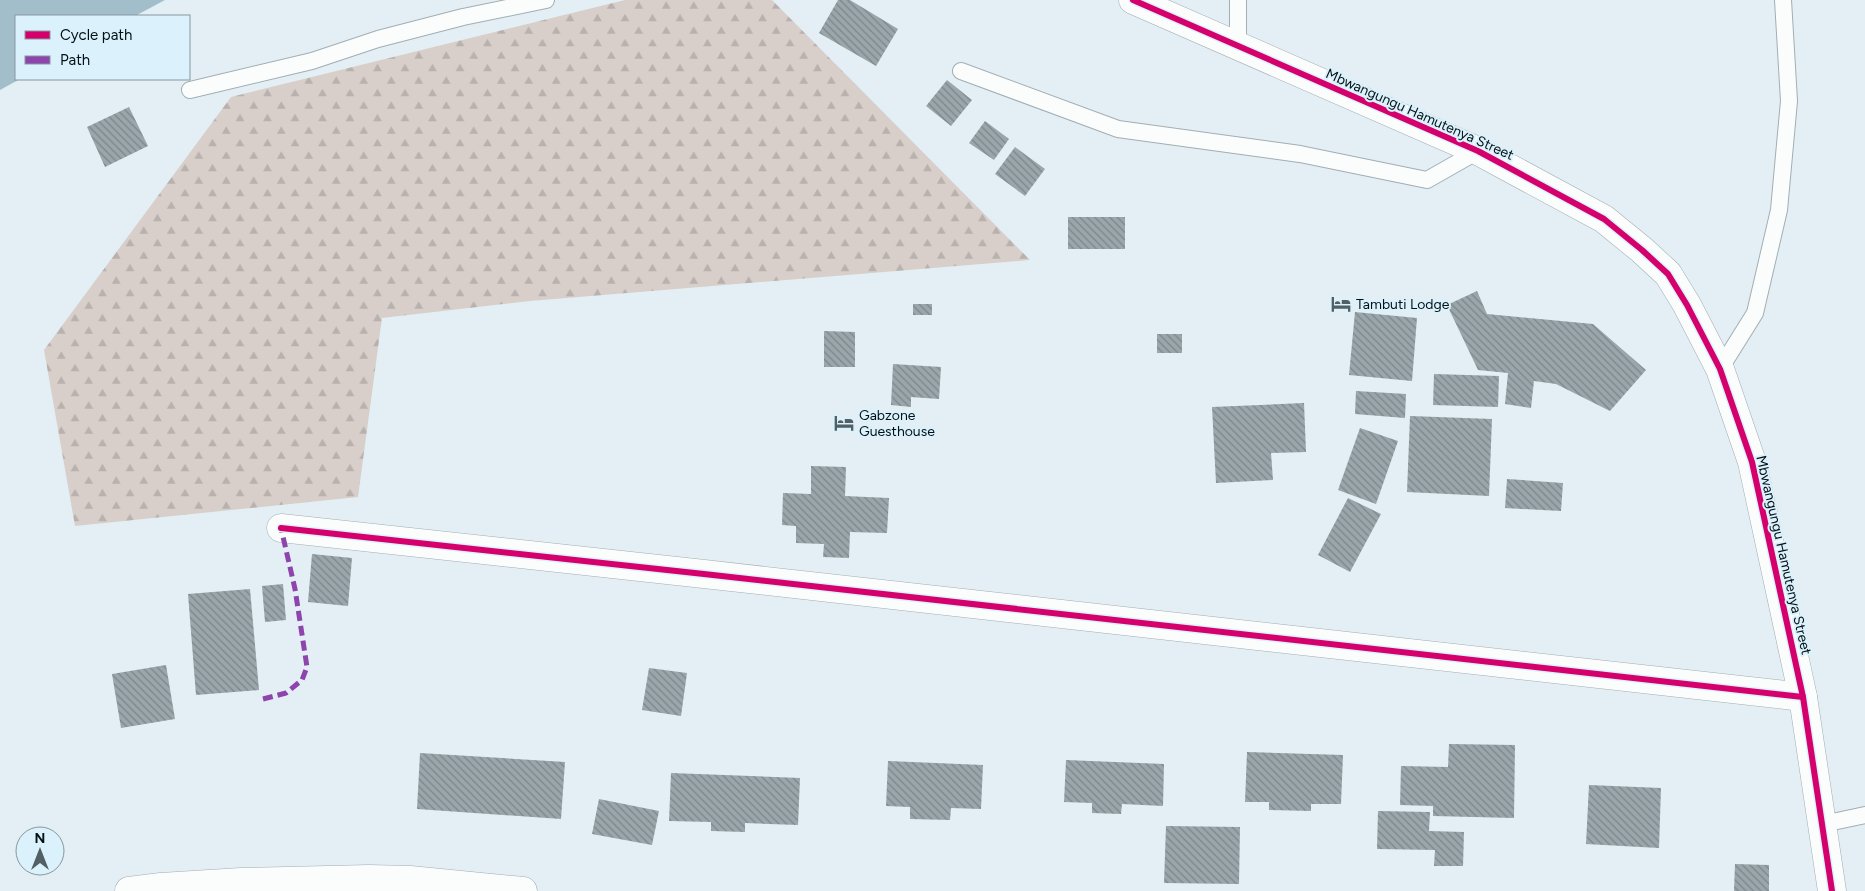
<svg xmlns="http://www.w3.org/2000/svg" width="1865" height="891" viewBox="0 0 1865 891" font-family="Figtree,sans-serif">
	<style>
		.forest { fill: url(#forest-firs) }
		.water { fill: #a1beca }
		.building { fill: url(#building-back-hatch) }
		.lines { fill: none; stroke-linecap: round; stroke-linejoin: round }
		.lane-casing { stroke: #a2aeb3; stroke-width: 18 }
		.street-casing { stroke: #a2aeb3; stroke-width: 29 }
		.lane { stroke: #fbfdfd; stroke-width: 16 }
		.street { stroke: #fbfdfd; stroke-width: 28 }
		.quiet { stroke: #8e44ad; stroke-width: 5; stroke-dasharray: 10 5; stroke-linecap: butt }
		.cycleway-casing { stroke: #dbf2fc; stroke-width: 9 }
		.cycleway { stroke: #d6006c; stroke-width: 6 }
		.labels { text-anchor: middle; stroke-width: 4; stroke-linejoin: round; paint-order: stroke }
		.street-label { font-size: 14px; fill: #041116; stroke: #dbf2fc }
		.poi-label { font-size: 14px; fill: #041116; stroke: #dbf2fc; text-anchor: start }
	</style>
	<defs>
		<pattern id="forest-firs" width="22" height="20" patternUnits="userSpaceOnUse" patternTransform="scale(1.25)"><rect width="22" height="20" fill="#d8cfca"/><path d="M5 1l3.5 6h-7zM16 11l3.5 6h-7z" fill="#b8b1ad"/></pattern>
		<pattern id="building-back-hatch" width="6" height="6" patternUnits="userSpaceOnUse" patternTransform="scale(1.25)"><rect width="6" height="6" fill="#9aa6ab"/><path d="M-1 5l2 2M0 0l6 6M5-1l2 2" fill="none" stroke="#7b868a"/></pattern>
	</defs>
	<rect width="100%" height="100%" fill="#e3eff4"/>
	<path class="forest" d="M625,0H772L1030,260L530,301L382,318L358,497L75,526L44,350L231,97Z"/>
	<path class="water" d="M0,0H165L135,16H16V79H20L0,90Z"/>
	<g class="building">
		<path d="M838,0H850L898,29L876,66L819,33Z"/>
		<path d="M947,80L972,100L951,126L926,106Z"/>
		<path d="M129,107L148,146L105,167L87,127Z"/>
		<path d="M985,121L1009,139L994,160L969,143Z"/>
		<path d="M1015,147L1045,169L1025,196L995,174Z"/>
		<rect x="1068" y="217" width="57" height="32"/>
		<path d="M1477,291L1487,314L1593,324L1646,370L1610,411L1556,384L1534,381L1531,408L1505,404L1508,373L1478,370L1447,305Z"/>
		<rect x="913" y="304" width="19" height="11"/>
		<path d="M1355,312L1417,318L1412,381L1349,375Z"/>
		<path d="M824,331L855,332V367H824Z"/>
		<rect x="1157" y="334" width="25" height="19"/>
		<path d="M893,364L941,367L939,399L911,397V407L891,405Z"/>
		<path d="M1434,374L1499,376L1498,407L1433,405Z"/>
		<path d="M1356,391L1406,394L1405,418L1355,414Z"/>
		<path d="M1304,403L1306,452L1271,453L1273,480L1216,483L1212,407Z"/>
		<path d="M1410,416L1492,419L1489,496L1407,492Z"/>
		<path d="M1360,428L1398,441L1376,504L1338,490Z"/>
		<path d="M811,466L846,467L845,496L889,498L887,533L850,532L849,558L823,557L824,544L796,543V526L782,525L783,493L811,494Z"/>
		<path d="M1507,479L1563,483L1561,511L1505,508Z"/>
		<path d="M1348,498L1381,514L1350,572L1318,555Z"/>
		<path d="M312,554L352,558L348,606L308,602Z"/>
		<path d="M283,584L286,620L265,622L262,586Z"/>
		<path d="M250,589L259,690L196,695L188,594Z"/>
		<path d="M166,665L175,719L121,728L112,674Z"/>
		<path d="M649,668L687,673L681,716L642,710Z"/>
		<path d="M1449,744L1515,745L1514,818L1433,816V806L1400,805L1401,766L1448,767Z"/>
		<path d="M1247,752L1343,755L1341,804H1311V811L1269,810V802H1245Z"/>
		<path d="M420,753L565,762L561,819L417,809Z"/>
		<path d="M1066,760L1164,764L1163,806L1122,804L1121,814L1092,813V803L1064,802Z"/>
		<path d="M888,761L983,765L981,809L951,808L950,820L910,819V807L886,806Z"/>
		<path d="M671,773L800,778L798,825L745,823V832L711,831V822L669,821Z"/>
		<path d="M1589,785L1661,788L1659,848L1586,844Z"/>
		<path d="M599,799L659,811L652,845L592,834Z"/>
		<path d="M1378,811L1430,812L1429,831L1464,832L1463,866H1434L1435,850L1377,849Z"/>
		<path d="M1166,826L1240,827L1239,884L1164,883Z"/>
		<path d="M1735,864L1769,865V891H1734Z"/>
	</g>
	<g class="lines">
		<defs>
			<g id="lane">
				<path d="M1238,46V0"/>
				<path d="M961,71L1118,129L1300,154L1427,180L1478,151"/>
				<path d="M190,90L312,61L378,39L463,17L546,0"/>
				<path d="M1720,369L1755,313L1779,210L1789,101L1783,0"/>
				<path d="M1823,824L1865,815"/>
			</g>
			<g id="street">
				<path d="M1133,0L1478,151L1604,219L1642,250L1668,274L1687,305L1720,369L1752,462L1803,697L1832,891"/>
				<path d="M281,528L704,574L1803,697"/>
				<path d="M129,891L161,887L241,882L369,879L410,880L523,891"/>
			</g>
		</defs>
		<use href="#lane" class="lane-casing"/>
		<use href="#street" class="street-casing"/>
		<use href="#lane" class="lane"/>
		<use href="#street" class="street"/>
		<path class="quiet" d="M263,699L286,693L302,680L307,667L295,589L281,528"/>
		<defs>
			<g id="cycleway">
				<path d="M1133,0L1478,151L1604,219L1642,250L1668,274L1687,305L1720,369L1752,462L1803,697L1832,891"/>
				<path d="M281,528L704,574L1803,697"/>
			</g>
		</defs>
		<use href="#cycleway" class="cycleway-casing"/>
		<use href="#cycleway" class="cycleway"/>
	</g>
	<defs>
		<symbol id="hotel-bare" viewBox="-9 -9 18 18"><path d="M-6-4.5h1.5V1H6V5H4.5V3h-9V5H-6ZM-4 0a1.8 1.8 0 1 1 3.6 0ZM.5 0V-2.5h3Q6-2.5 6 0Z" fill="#525f64" stroke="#dbf2fc" stroke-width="2.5" paint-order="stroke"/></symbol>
	</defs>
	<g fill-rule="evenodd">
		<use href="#hotel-bare" x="1327" y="290" width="28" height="28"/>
		<use href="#hotel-bare" x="830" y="409" width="28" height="28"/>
	</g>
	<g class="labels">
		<g class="street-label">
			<text transform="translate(1420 114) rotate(24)" y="5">Mbwangungu Hamutenya Street</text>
			<text transform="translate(1784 555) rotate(77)" y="5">Mbwangungu Hamutenya Street</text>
		</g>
		<g class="poi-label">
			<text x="1356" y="309">Tambuti Lodge</text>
			<text x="859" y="420">Gabzone<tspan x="859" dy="16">Guesthouse</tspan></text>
		</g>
	</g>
	<rect x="15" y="15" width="175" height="65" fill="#dbf2fc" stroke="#8598a0"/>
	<rect x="25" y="31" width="25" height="8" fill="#d6006c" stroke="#8598a0"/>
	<text x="60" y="40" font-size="15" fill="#041116">Cycle path</text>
	<rect x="25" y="56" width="25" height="8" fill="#8e44ad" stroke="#8598a0"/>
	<text x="60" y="65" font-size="15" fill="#041116">Path</text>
	<g transform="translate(40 851)"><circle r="24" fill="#dbf2fc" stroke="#8598a0"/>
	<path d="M0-4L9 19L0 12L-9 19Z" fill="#525f64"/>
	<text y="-8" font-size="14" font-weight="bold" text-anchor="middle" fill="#041116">N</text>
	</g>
</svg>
